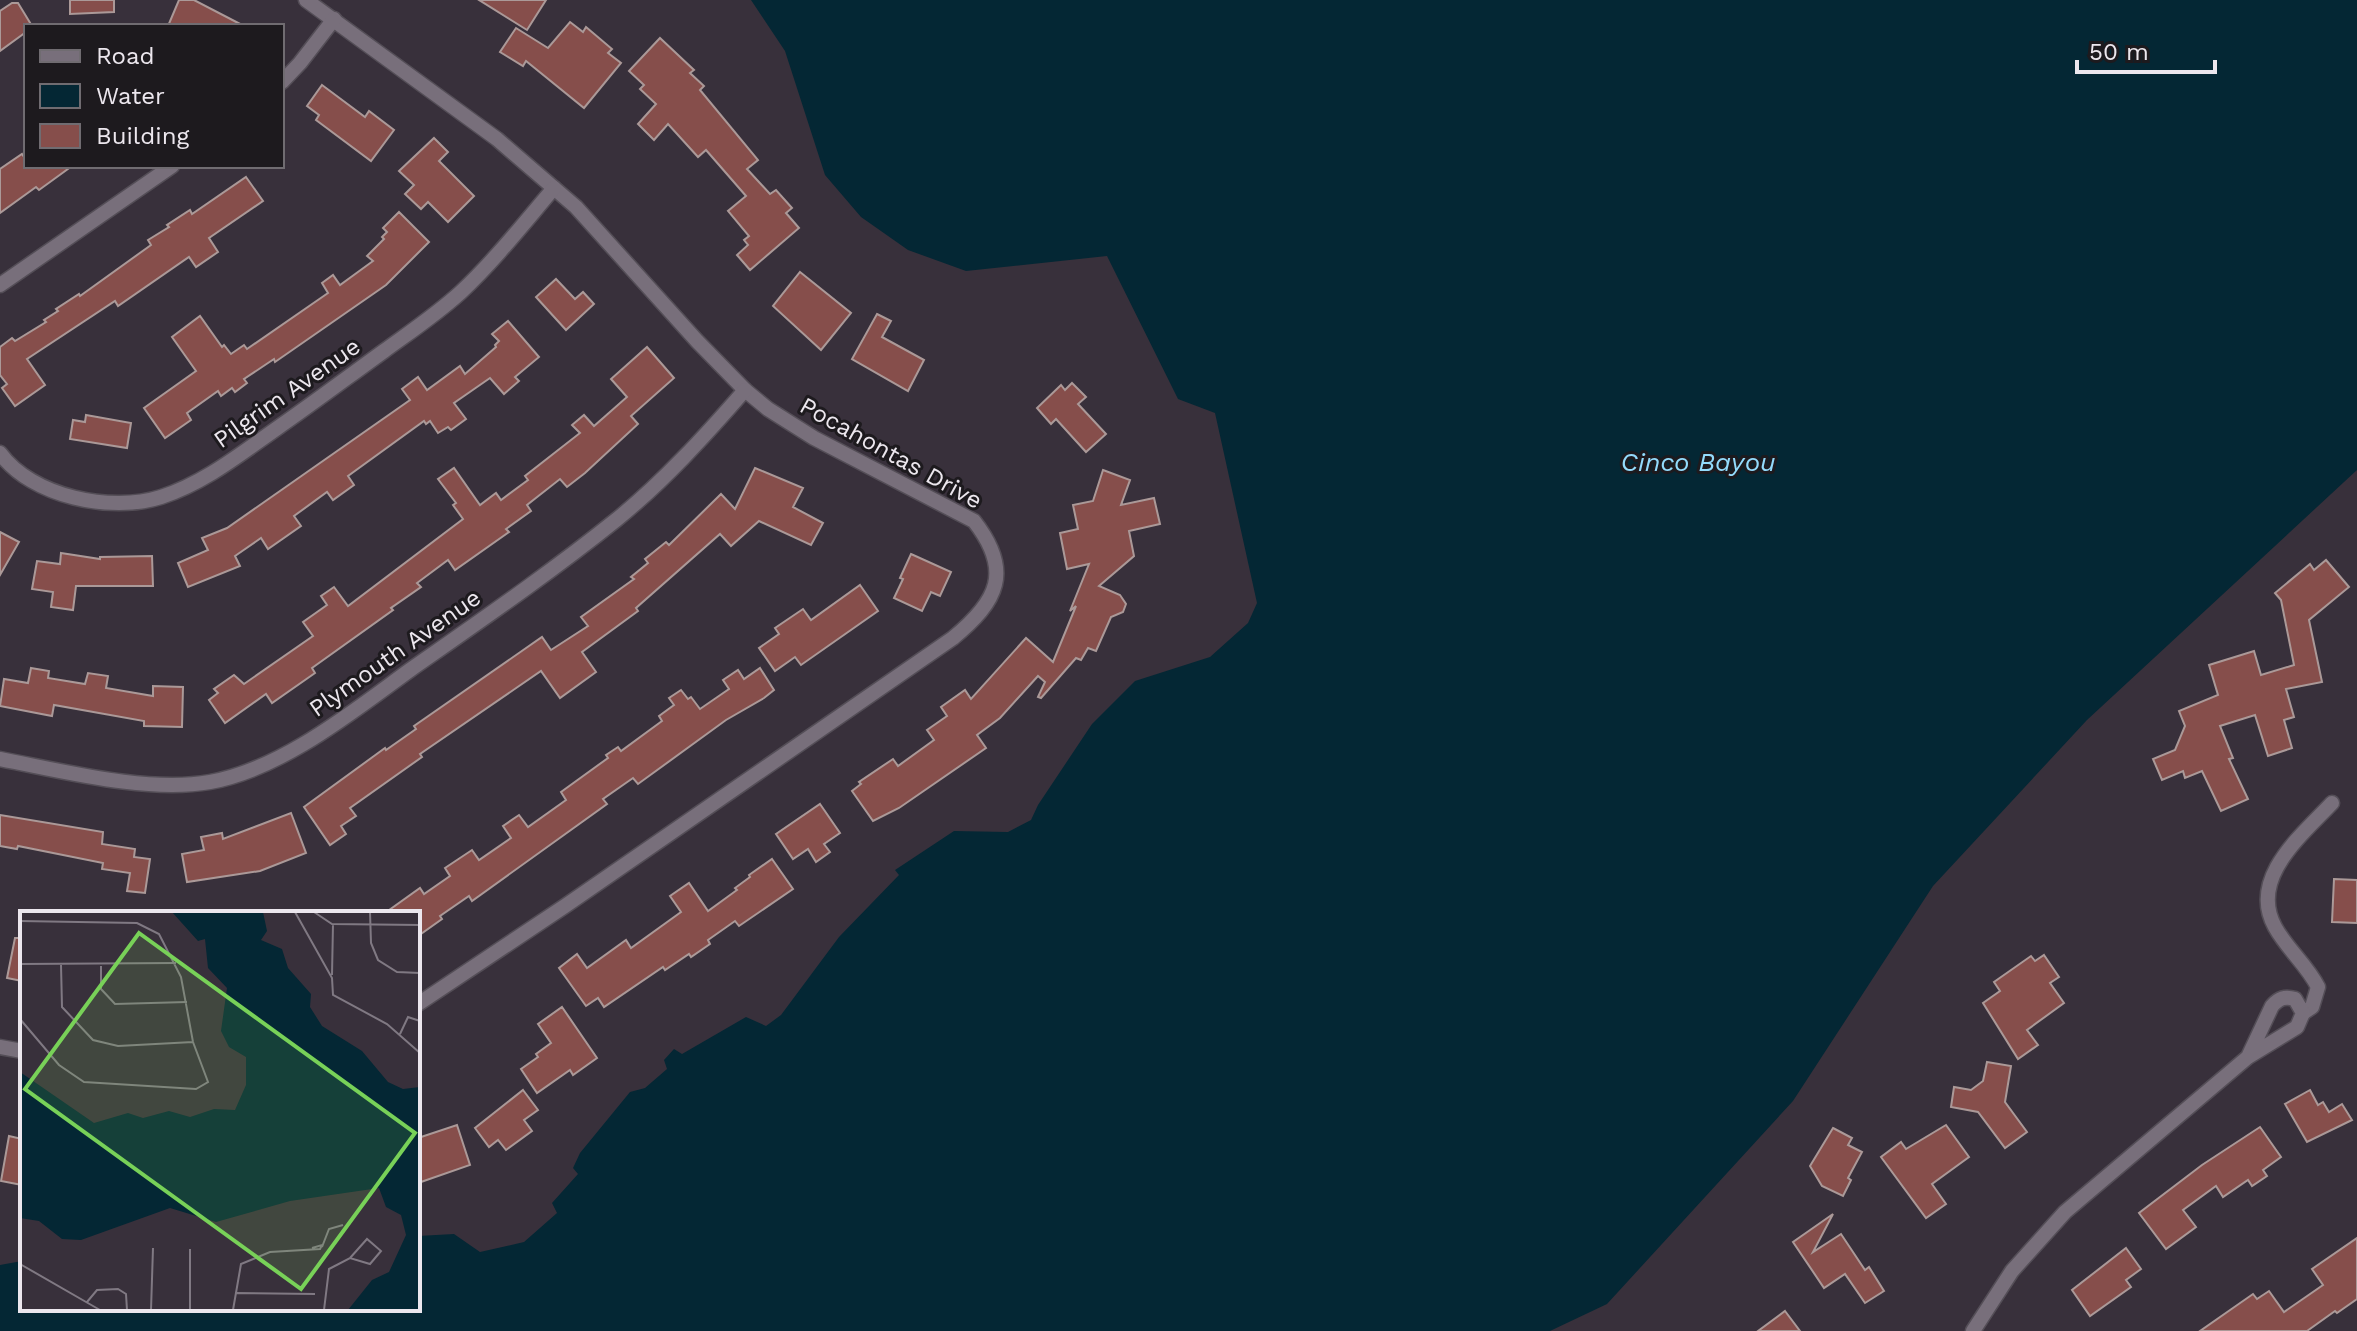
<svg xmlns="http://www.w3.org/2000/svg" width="2357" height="1331" viewBox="0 0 2357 1331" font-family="'Work Sans',sans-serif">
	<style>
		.water { fill: #042734 }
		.building { fill: #864e4b; stroke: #ab9998; stroke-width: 2 }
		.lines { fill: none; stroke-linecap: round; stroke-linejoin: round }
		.minor-casing { stroke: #544e57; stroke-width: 17 }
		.minor { stroke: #786f7b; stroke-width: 14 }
		.labels { text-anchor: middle; stroke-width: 6; stroke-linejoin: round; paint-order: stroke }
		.street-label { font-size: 24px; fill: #ece7ee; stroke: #1d1a1e }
		.water-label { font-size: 26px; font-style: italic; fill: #93dbfc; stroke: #1d1a1e }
		.inset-road { fill: none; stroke: #807983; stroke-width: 2 }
		.view { fill: #78d158; fill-opacity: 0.15; stroke: #78d158; stroke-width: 4 }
		.inset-edge { fill: none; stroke: #ece7ee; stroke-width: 4 }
	</style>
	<rect width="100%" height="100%" fill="#38303b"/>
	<path class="water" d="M751,0H2357V470L2087,720L1933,886L1793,1101L1607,1304L1550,1331H0V1265L22,1261V1309H418V1236L454,1234L480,1252L524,1242L557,1213L552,1203L578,1174L573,1168L580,1153L630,1092L645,1088L667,1069L664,1060L674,1049L682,1054L746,1017L766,1026L781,1015L839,937L899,875L895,870L954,831L1008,832L1031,820L1038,805L1092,724L1135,681L1210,657L1248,623L1257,603L1215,413L1178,399L1107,256L966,271L908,250L861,217L825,175L785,51Z"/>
	<g class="building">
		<path d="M70,0H114V12L70,14Z"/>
		<path d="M179,0H194L244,26H168Z"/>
		<path d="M479,0H546L527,30Z"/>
		<path d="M12,3H18L32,26H26V32L0,51V11Z"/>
		<path d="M570,22L583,32L586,27L612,49L608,53L621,63L584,108L526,61L523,66L500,52L516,28L548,48Z"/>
		<path d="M660,38L694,70L690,73L704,86L700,90L758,160L747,169L770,194L776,190L792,208L786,213L799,228L750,270L737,255L748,245L744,240L749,236L728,211L746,196L706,150L698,157L668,124L654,140L638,124L656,104L640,89L644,85L629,71Z"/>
		<path d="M322,85L365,117L369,111L394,130L371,161L316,120L319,115L307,106Z"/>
		<path d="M434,138L448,152L439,161L474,196L448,222L428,202L421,209L405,194L414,185L399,171Z"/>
		<path d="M22,154L26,160V166H72L39,190L36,187L0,213V169Z"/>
		<path d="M246,177L263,201L209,238L218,252L196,267L189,257L118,306L115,301L27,359L45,385L15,406L2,388L7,384L0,375V347L12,338L15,341L46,322L44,320L58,311L56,309L79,294L80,296L151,245L148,240L169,227L167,225L190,210L192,214Z"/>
		<path d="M399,212L429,242L386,285L275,362L274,359L244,379L247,383L235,392L232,388L221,396L218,391L187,413L191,420L165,438L144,408L196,371L172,337L200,316L222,347L224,345L231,354L244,345L247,349L328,293L322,283L333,275L340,285L373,261L367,256L384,239L382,237L387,232L383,228Z"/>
		<path d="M800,272L851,313L821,350L773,306Z"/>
		<path d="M556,279L575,299L583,292L594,304L566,330L536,297Z"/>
		<path d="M877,314L891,321L882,337L924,360L908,391L852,359Z"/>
		<path d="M508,321L539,357L515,377L519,381L504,394L490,378L454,403L466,419L451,430L448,427L438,433L430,421L426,424L424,421L348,476L354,485L333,500L327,492L294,516L301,526L268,549L261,538L235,556L240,566L188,587L178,563L208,550L202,538L227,528L410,400L402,389L418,377L427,390L460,366L465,374L496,347L495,345L499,341L492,334Z"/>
		<path d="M647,347L674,378L631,416L638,424L585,473L567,487L560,479L527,505L531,511L506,529L509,532L455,570L448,560L417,583L421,587L391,608L393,610L312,668L315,673L272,703L266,694L225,723L209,700L218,693L214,689L234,675L244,684L313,636L303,622L327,605L321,596L334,587L348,606L463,519L453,505L456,503L438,479L454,468L480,505L496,493L501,500L528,480L525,476L580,433L572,425L584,415L594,426L627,397L611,379Z"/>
		<path d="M1072,383L1086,397L1078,404L1106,434L1086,452L1056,419L1051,424L1037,408L1061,385L1065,390Z"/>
		<path d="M86,415L131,423L127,448L70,439L73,420L85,422Z"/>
		<path d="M755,468L803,488L793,507L823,523L811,545L759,521L731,546L720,534L636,608L638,611L582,652L596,672L560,698L541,671L420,754L422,757L350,808L356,816L341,826L346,834L330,845L304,807L385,748L386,750L416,729L414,726L542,637L551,650L588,626L581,617L634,579L631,577L648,563L645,559L666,542L669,545L721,494L735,509Z"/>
		<path d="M1103,470L1130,480L1121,505L1154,498L1160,524L1129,531L1134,556L1099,586L1120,595L1126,604L1123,612L1111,617L1096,651L1088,648L1081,660L1076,658L1041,698L1038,697L1045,682L1038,676L1000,718L977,735L986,748L899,808L873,821L852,791L861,784L859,782L893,759L898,766L934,740L927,730L947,716L941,707L965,690L971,699L1026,638L1053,662L1076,606L1070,611L1089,564L1067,569L1060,533L1078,529L1073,505L1093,501Z"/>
		<path d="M0,532L19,542L0,575Z"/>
		<path d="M61,553L100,559V557L152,556L153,586H76L73,610L51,607L53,592L32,589L37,561L60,564Z"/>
		<path d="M911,554L951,572L940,596L931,592L922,611L894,598L903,579L900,578Z"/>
		<path d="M2326,560L2349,587L2309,620L2322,682L2286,689L2294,717L2284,720L2292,748L2268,756L2255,715L2220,726L2233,758L2229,759L2248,799L2221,811L2202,771L2185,778L2183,771L2162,780L2153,759L2175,750L2185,726L2179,711L2218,695L2209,665L2254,651L2261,675L2294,665L2281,600L2275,593L2310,564L2314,570Z"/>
		<path d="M860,585L878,611L801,665L795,657L775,671L759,648L779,634L775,628L803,609L811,620Z"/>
		<path d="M31,668L49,671L48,678L85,684L88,673L108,676L106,688L153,696V686L183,687L182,727L144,726V721L54,705L52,716L0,706L4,679L28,683Z"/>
		<path d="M760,668L774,690L764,698L726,720L638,784L633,778L603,799L607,804L472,901L469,896L440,916L442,919L418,936V913H385L420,888L424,894L450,876L445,868L472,850L479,860L511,838L503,826L519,815L528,827L566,800L561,792L608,758L606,755L618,747L621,751L662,721L659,716L674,705L669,698L681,690L688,699L691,697L700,709L729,689L723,680L738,670L744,679Z"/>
		<path d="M820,804L840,833L824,844L830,852L816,862L808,849L793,859L776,834Z"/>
		<path d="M291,813L306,853L260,871L187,882L182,854L204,850L201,837L222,833L223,839Z"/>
		<path d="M0,815L103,832L102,844L135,849L134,857L150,859L145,893L127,891L130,873L102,869L103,863L18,846L17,849L0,846Z"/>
		<path d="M772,859L793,889L739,926L735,921L708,940L710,944L691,957L689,954L665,970L663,967L604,1007L598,998L586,1006L559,968L577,954L587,968L626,940L631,948L681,912L670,896L689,883L708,911L737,890L735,888L750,877L749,875Z"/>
		<path d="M2334,879L2357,880V923L2332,922Z"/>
		<path d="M15,938H22V981L7,978Z"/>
		<path d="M2044,955L2059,977L2050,983L2064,1003L2027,1030L2038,1045L2018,1059L1983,1003L2000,991L1994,982L2031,956L2035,961Z"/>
		<path d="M562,1007L597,1058L573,1075L570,1070L537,1093L521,1069L538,1057L536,1054L551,1043L538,1024Z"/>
		<path d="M1987,1062L2011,1066L2005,1102L2027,1132L2005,1148L1978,1112L1951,1107L1954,1087L1971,1090L1983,1081Z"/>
		<path d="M523,1090L538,1110L524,1120L532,1131L506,1150L498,1140L489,1147L475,1128Z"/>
		<path d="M2310,1090L2318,1105L2323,1102L2329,1112L2342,1104L2352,1120L2307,1142L2285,1104Z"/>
		<path d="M457,1125L470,1165L418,1183V1138Z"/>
		<path d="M1946,1125L1969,1157L1932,1184L1946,1204L1926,1218L1881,1157L1901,1142L1906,1149Z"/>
		<path d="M2260,1127L2281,1157L2263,1170L2267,1176L2252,1186L2248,1180L2223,1197L2216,1186L2183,1210L2196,1227L2166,1249L2139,1213L2202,1165Z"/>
		<path d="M1833,1128L1852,1138L1848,1145L1862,1152L1848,1178L1851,1180L1843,1196L1822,1186L1810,1166Z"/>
		<path d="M9,1136L22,1139V1185L1,1181Z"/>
		<path d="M1833,1214L1813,1252L1841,1234L1865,1270L1869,1267L1884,1291L1865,1303L1845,1274L1824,1288L1793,1242Z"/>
		<path d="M2357,1238V1299L2337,1313L2335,1311L2307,1331H2200L2253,1294L2257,1299L2269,1291L2284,1312L2323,1285L2312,1269Z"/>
		<path d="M2126,1248L2141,1269L2126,1280L2131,1287L2090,1316L2072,1290Z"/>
		<path d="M1785,1311L1800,1331H1758Z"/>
	</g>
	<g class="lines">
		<defs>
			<g id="minor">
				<path d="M306,0L497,139L576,207L697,341L745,390L768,409L814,438L974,521C1013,571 998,601 953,638L565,906L418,1004"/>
				<path d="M282,82L300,63L334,19"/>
				<path d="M0,285L172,166"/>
				<path d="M0,453C32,497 111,513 161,497C204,483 239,455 276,429C312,404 348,377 384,351C410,332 437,314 461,292C495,260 524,223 554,188"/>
				<path d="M0,759C63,771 147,793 210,782C282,769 352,712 410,670C480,621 550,573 616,520C663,482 705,436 745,390"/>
				<path d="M2303,1013L2312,1007L2318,987C2307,965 2287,949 2275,927C2248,878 2302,835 2332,803"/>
				<path d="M0,1047L22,1051"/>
				<path d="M1973,1331L2012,1271L2065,1212L2248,1057L2297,1027L2303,1013L2295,999C2285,996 2279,998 2272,1006L2248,1057"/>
			</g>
		</defs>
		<use href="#minor" class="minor-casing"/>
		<use href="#minor" class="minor"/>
	</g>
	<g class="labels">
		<g class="street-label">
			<text transform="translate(287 393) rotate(-35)" y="8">Pilgrim Avenue</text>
			<text transform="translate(891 453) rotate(29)" y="8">Pocahontas Drive</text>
			<text transform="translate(395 653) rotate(-35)" y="8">Plymouth Avenue</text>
		</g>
		<g class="water-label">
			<text x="1698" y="471">Cinco Bayou</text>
		</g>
	</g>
	<g transform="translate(20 911)">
		<rect width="400" height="400" fill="#38303b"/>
		<path d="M152,1H243L247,20L241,29L262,38L268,57L291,83L290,96L302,115L342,140L368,171L383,178L400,176V399H328L352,369L369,361L386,324L381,304L366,296L359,277L270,290L196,311L150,297L61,329L42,328L19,310L0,307V161L74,212L108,202L123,207L149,200L170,206L194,198L215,199L226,174V146L209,136L201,120L207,77L188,57L185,28L178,30Z" fill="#042734"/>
		<path class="inset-road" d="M275,1L312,67L313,84L367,113L400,142M294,1L312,13L400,14M350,1L351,32L358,49L377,61L400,62M0,10L117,12L139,23L161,66L173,131L188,171L176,178L64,171L39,154L0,108M0,53L156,52M41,54L42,96L73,129L98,135L173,131M81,55V78L95,93L167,91M312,64L313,13M380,123L388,106L400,110M302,336L309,318L323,314M170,338V399M0,353L80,399M215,382L295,383M67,391L77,379L98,378L106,383L107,399M131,399L133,337M213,399L221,353L250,341L300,338L302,334L292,337M304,399L309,358L330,347L350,353L361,340L347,328L330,347"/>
		<path class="view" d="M119,22L395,222L281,378L5,178Z"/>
		<rect width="400" height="400" class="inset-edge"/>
	</g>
	<rect x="24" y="24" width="260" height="144" fill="#1d1a1e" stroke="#706c71" stroke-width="2"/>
	<rect x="40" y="50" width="40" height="12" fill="#786f7b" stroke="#706c71" stroke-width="2"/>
	<text x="96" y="64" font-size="24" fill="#ece7ee">Road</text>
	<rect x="40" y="84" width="40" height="24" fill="#042734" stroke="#706c71" stroke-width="2"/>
	<text x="96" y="104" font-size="24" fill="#ece7ee">Water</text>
	<rect x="40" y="124" width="40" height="24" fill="#864e4b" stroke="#706c71" stroke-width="2"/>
	<text x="96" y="144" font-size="24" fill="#ece7ee">Building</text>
	<path d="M2077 60v12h138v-12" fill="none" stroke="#ece7ee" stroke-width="4"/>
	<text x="2089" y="60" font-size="24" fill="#ece7ee" stroke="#1d1a1e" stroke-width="6" paint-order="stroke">50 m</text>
</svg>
